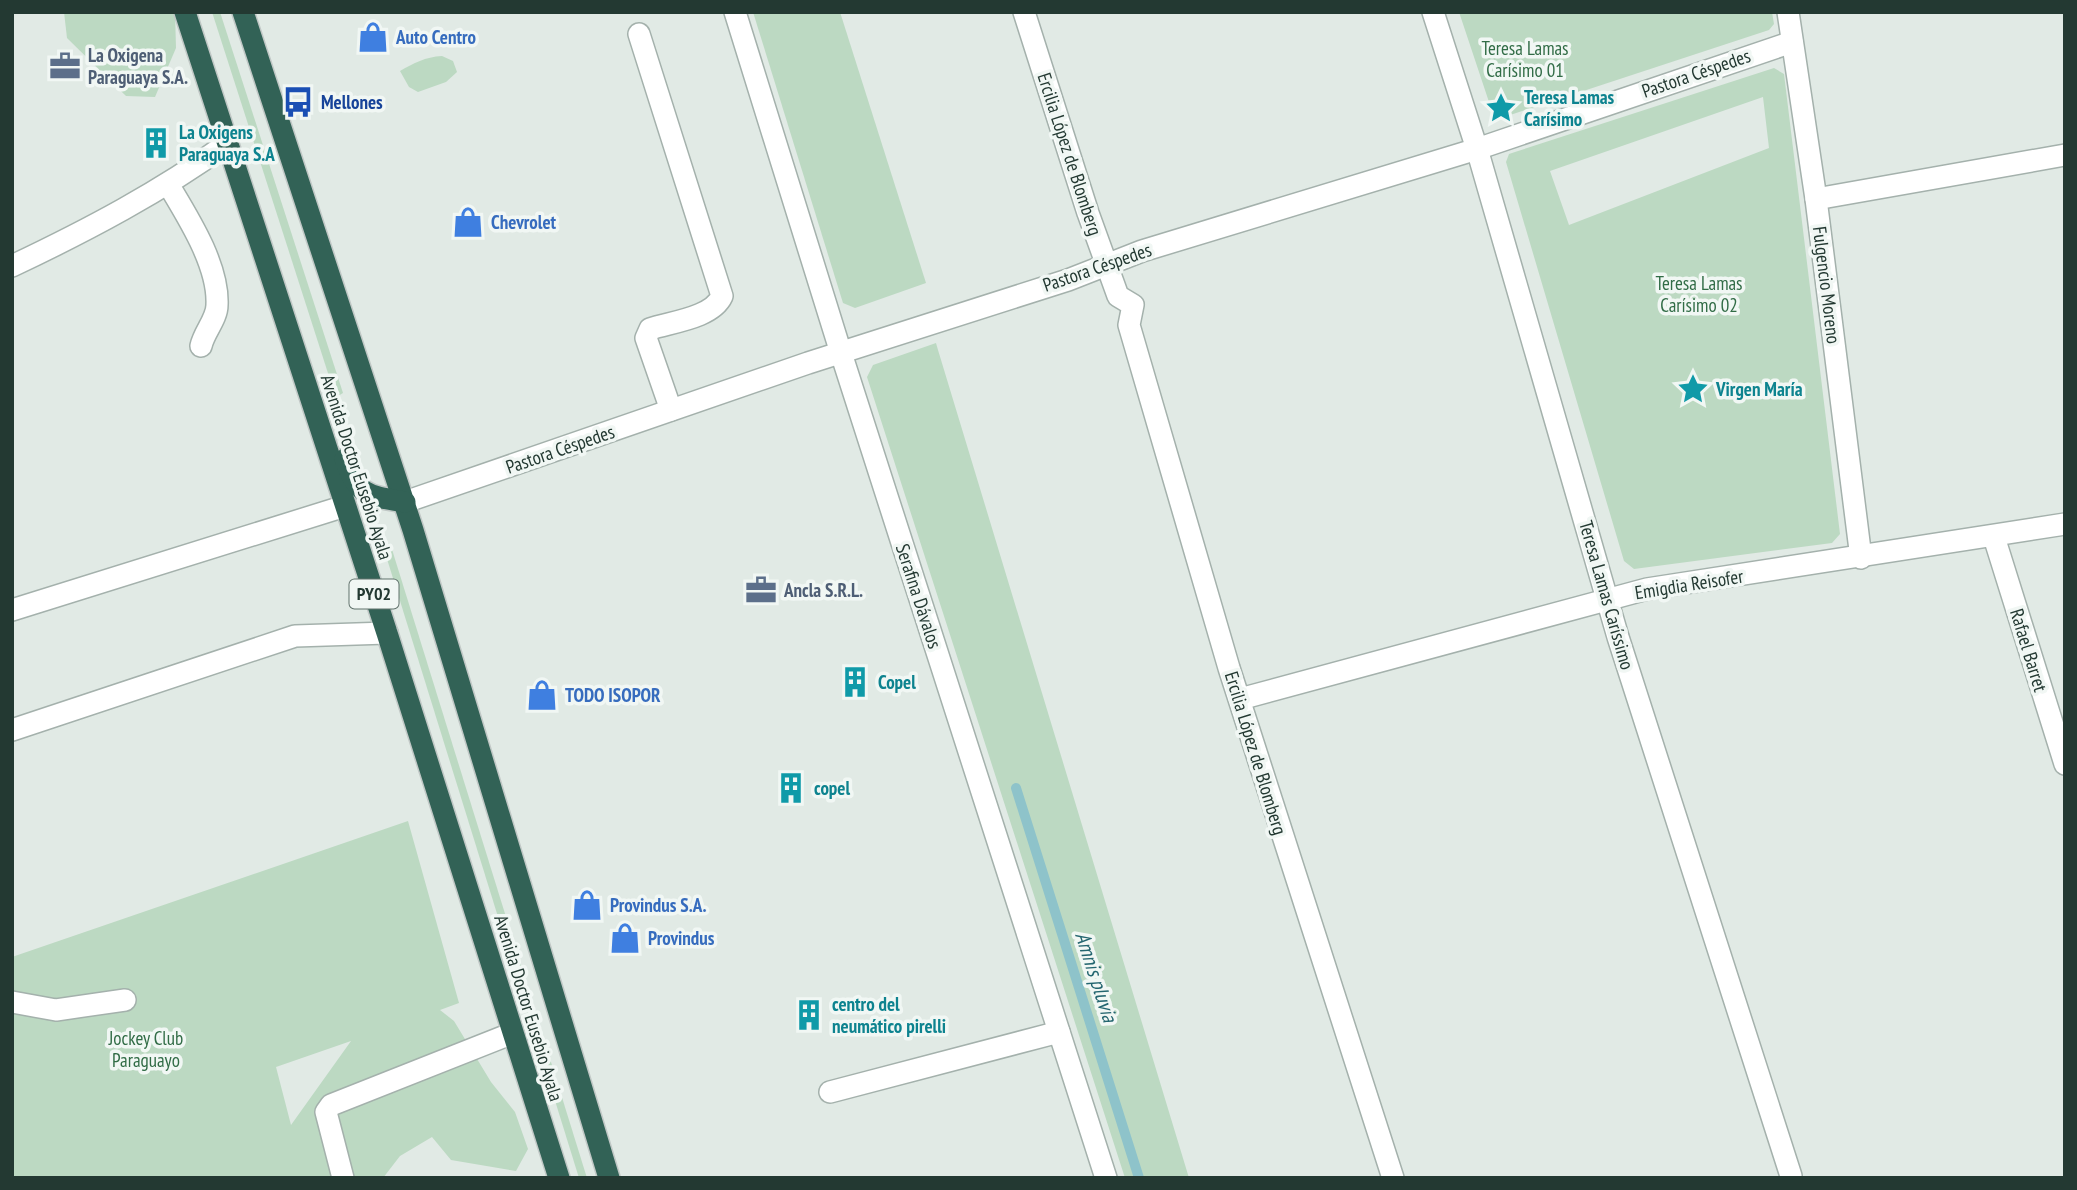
<svg xmlns="http://www.w3.org/2000/svg" width="2077" height="1190" viewBox="0 0 2077 1190" font-family="'PT Sans Narrow',sans-serif">
	<style>
		.green { fill: #bcd9c2; fill-rule: evenodd }
		.lines { fill: none; stroke-linecap: round; stroke-linejoin: round }
		.stream { stroke: #8ec3ca; stroke-width: 10 }
		.minor-casing { stroke: #a4b1ac; stroke-width: 24 }
		.highway-casing { stroke: #c1c8c6; stroke-width: 24 }
		.minor { stroke: #fff; stroke-width: 21 }
		.highway { stroke: #326256; stroke-width: 21 }
		.labels { text-anchor: middle; stroke-width: 7; stroke-linejoin: round; paint-order: stroke }
		.shield { fill: #f1f7f4; stroke: #61726c; stroke-width: 2 }
		.shield-label { font-size: 18px; font-weight: bold; fill: #233932 }
		.shop-label { font-size: 19px; font-weight: bold; fill: #366cbe; stroke: #f1f7f4; text-anchor: start }
		.park-label { font-size: 19px; fill: #316c46; stroke: #f1f7f4 }
		.service-label { font-size: 19px; font-weight: bold; fill: #4e5e75; stroke: #f1f7f4; text-anchor: start }
		.street-label { font-size: 19px; fill: #233932; stroke: #f1f7f4 }
		.culture-label { font-size: 19px; font-weight: bold; fill: #0d838f; stroke: #f1f7f4; text-anchor: start }
		.transit-label { font-size: 19px; font-weight: bold; fill: #164399; stroke: #f1f7f4; text-anchor: start }
		.water-label { font-size: 21px; font-style: italic; fill: #23656f; stroke: #f1f7f4 }
	</style>
	<rect width="100%" height="100%" fill="#e1eae5"/>
	<g class="green">
		<path d="M64,12H175L176,48L155,97L126,96L67,38Z"/>
		<path d="M212,12H220L343,393L338,396L335,395Z"/>
		<path d="M753,12H840L926,283L855,308L843,303Z"/>
		<path d="M1459,12H1772L1774,24L1769,30L1501,118L1493,114Z"/>
		<path d="M442,56L453,61L457,72L446,82L418,92L409,87L400,71C414,63 425,57 442,56Z"/>
		<path d="M1774,68L1784,74L1840,534L1832,543L1634,569L1624,561L1506,162L1509,154L1515,152ZM1763,97L1769,148L1569,225L1550,171Z"/>
		<path d="M936,343L938,350L1189,1178H1125L867,377L873,365Z"/>
		<path d="M385,543H390L587,1178H579L383,546Z"/>
		<path d="M408,821L459,1003L440,1010L454,1021L491,1082L515,1112L528,1149L516,1171L451,1160L432,1137L400,1156L383,1178H12V957ZM351,1041L291,1125L276,1067Z"/>
	</g>
	<g class="lines">
		<path class="stream" d="M1016,788L1139,1178"/>
		<defs>
			<g id="minor">
				<path d="M735,12L841,353L1106,1178"/>
				<path d="M1024,12L1088,213L1118,296L1133,305L1129,325L1229,668L1393,1178"/>
				<path d="M1433,12L1477,149L1618,637L1791,1176"/>
				<path d="M1788,12L1816,199L1861,558"/>
				<path d="M639,34L722,296C712,318 671,322 650,329L646,338L671,410"/>
				<path d="M168,184C187,216 219,265 217,305C217,319 204,332 201,346"/>
				<path d="M1816,199L2065,155"/>
				<path d="M12,266C88,230 160,192 228,143"/>
				<path d="M405,502L808,363L1068,280L1142,251L1477,149L1792,42"/>
				<path d="M1994,537L2065,764"/>
				<path d="M12,610L345,506"/>
				<path d="M1240,699L1647,589L2065,524"/>
				<path d="M12,730L295,636L387,633"/>
				<path d="M12,1002L56,1010L125,1000"/>
				<path d="M830,1092L1059,1032"/>
				<path d="M343,1178L326,1112L331,1105L513,1033"/>
			</g>
			<g id="highway">
				<path d="M185,12L387,633L559,1178"/>
				<path d="M243,12L413,530L609,1178"/>
				<path d="M345,459C357,496 369,496 405,502"/>
			</g>
		</defs>
		<use href="#minor" class="minor-casing"/>
		<use href="#highway" class="highway-casing"/>
		<use href="#minor" class="minor"/>
		<use href="#highway" class="highway"/>
	</g>
	<defs>
		<symbol id="shop-bare" viewBox="-9 -9 18 18"><path d="M-5-2.5h2.3a2.7 3.5 0 0 1 5.4 0H5L5.5 6h-11ZM-1.5-2.5h3a1.5 2.3 0 0 0-3 0Z" fill="#3f7fe0" stroke="#f1f7f4" stroke-width="2.5" paint-order="stroke"/></symbol>
		<symbol id="office-bare" viewBox="-9 -9 18 18"><path d="M-6-3h4V-5.5h4V-3h4V5H-6ZM-1-4.5V-3h2v-1.5ZM-6 0V1H6V0Z" fill="#5c6f8a" stroke="#f1f7f4" stroke-width="2.5" paint-order="stroke"/></symbol>
		<symbol id="bus-bare" viewBox="-9 -9 18 18"><path d="M-5-6H5V4H4V6H2V4H-2V6H-4V4H-5ZM-3.5-4V0h7V-4ZM-3.5 1.2v1.5H-2V1.2ZM2 1.2v1.5H3.5V1.2Z" fill="#1a4fb4" stroke="#f1f7f4" stroke-width="2.5" paint-order="stroke"/></symbol>
		<symbol id="sight-bare" viewBox="-9 -9 18 18"><path d="M0-6L1.8-2.2L6-1.7L2.9 1.2L3.7 5.4L0 3.3L-3.7 5.4L-2.9 1.2L-6-1.7L-1.8-2.2Z" fill="#0f9aa8" stroke="#f1f7f4" stroke-width="2.5" paint-order="stroke"/></symbol>
		<symbol id="building-bare" viewBox="-9 -9 18 18"><path d="M-4-6H4V6H1V3H-1V6H-4ZM-2.5-4.3h1.7v1.8h-1.7ZM.8-4.3h1.7v1.8H.8ZM-2.5-1h1.7V.8h-1.7ZM.8-1h1.7V.8H.8Z" fill="#0f9aa8" stroke="#f1f7f4" stroke-width="2.5" paint-order="stroke"/></symbol>
	</defs>
	<g fill-rule="evenodd">
		<use href="#shop-bare" x="351" y="15" width="44" height="44"/>
		<use href="#office-bare" x="43" y="44" width="44" height="44"/>
		<use href="#bus-bare" x="276" y="80" width="44" height="44"/>
		<use href="#sight-bare" x="1479" y="86" width="44" height="44"/>
		<use href="#building-bare" x="134" y="121" width="44" height="44"/>
		<use href="#shop-bare" x="446" y="200" width="44" height="44"/>
		<use href="#sight-bare" x="1671" y="367" width="44" height="44"/>
		<use href="#office-bare" x="739" y="568" width="44" height="44"/>
		<use href="#building-bare" x="833" y="660" width="44" height="44"/>
		<use href="#shop-bare" x="520" y="673" width="44" height="44"/>
		<use href="#building-bare" x="769" y="766" width="44" height="44"/>
		<use href="#shop-bare" x="565" y="883" width="44" height="44"/>
		<use href="#shop-bare" x="603" y="916" width="44" height="44"/>
		<use href="#building-bare" x="787" y="993" width="44" height="44"/>
	</g>
	<g class="labels">
		<rect class="shield" x="349.5" y="579.5" width="49" height="29" rx="5"/>
		<g class="shield-label">
			<text x="374" y="600">PY02</text>
		</g>
		<g class="shop-label">
			<text x="396" y="44">Auto Centro</text>
			<text x="491" y="229">Chevrolet</text>
			<text x="565" y="702">TODO ISOPOR</text>
			<text x="610" y="912">Provindus S.A.</text>
			<text x="648" y="945">Provindus</text>
		</g>
		<g class="park-label">
			<text x="1525" y="55">Teresa Lamas<tspan x="1525" dy="22">Carísimo 01</tspan></text>
			<text x="1699" y="290">Teresa Lamas<tspan x="1699" dy="22">Carísimo 02</tspan></text>
			<text x="146" y="1045">Jockey Club<tspan x="146" dy="22">Paraguayo</tspan></text>
		</g>
		<g class="service-label">
			<text x="88" y="62">La Oxigena<tspan x="88" dy="22">Paraguaya S.A.</tspan></text>
			<text x="784" y="597">Ancla S.R.L.</text>
		</g>
		<g class="street-label">
			<text transform="translate(1696 73) rotate(-19)" y="7">Pastora Céspedes</text>
			<text transform="translate(1070 154) rotate(72)" y="7">Ercilia López de Blomberg</text>
			<text transform="translate(1097 267) rotate(-19)" y="7">Pastora Céspedes</text>
			<text transform="translate(1827 285) rotate(83)" y="7">Fulgencio Moreno</text>
			<text transform="translate(560 449) rotate(-19)" y="7">Pastora Céspedes</text>
			<text transform="translate(357 467) rotate(72)" y="7">Avenida Doctor Eusebio Ayala</text>
			<text transform="translate(1689 584) rotate(-9)" y="7">Emigdia Reisofer</text>
			<text transform="translate(1607 595) rotate(74)" y="7">Teresa Lamas Caríssimo</text>
			<text transform="translate(919 596) rotate(72)" y="7">Serafina Dávalos</text>
			<text transform="translate(2029 650) rotate(73)" y="7">Rafael Barret</text>
			<text transform="translate(1256 753) rotate(73)" y="7">Ercilia López de Blomberg</text>
			<text transform="translate(529 1008) rotate(73)" y="7">Avenida Doctor Eusebio Ayala</text>
		</g>
		<g class="culture-label">
			<text x="1524" y="104">Teresa Lamas<tspan x="1524" dy="22">Carísimo</tspan></text>
			<text x="179" y="139">La Oxigens<tspan x="179" dy="22">Paraguaya S.A</tspan></text>
			<text x="1716" y="396">Virgen María</text>
			<text x="878" y="689">Copel</text>
			<text x="814" y="795">copel</text>
			<text x="832" y="1011">centro del<tspan x="832" dy="22">neumático pirelli</tspan></text>
		</g>
		<g class="transit-label">
			<text x="321" y="109">Mellones</text>
		</g>
		<g class="water-label">
			<text transform="translate(1096 977) rotate(72)" y="7">Amnis pluvia</text>
		</g>
	</g>
	<rect width="2077" height="1190" fill="none" stroke="#233932" stroke-width="28"/>
</svg>
